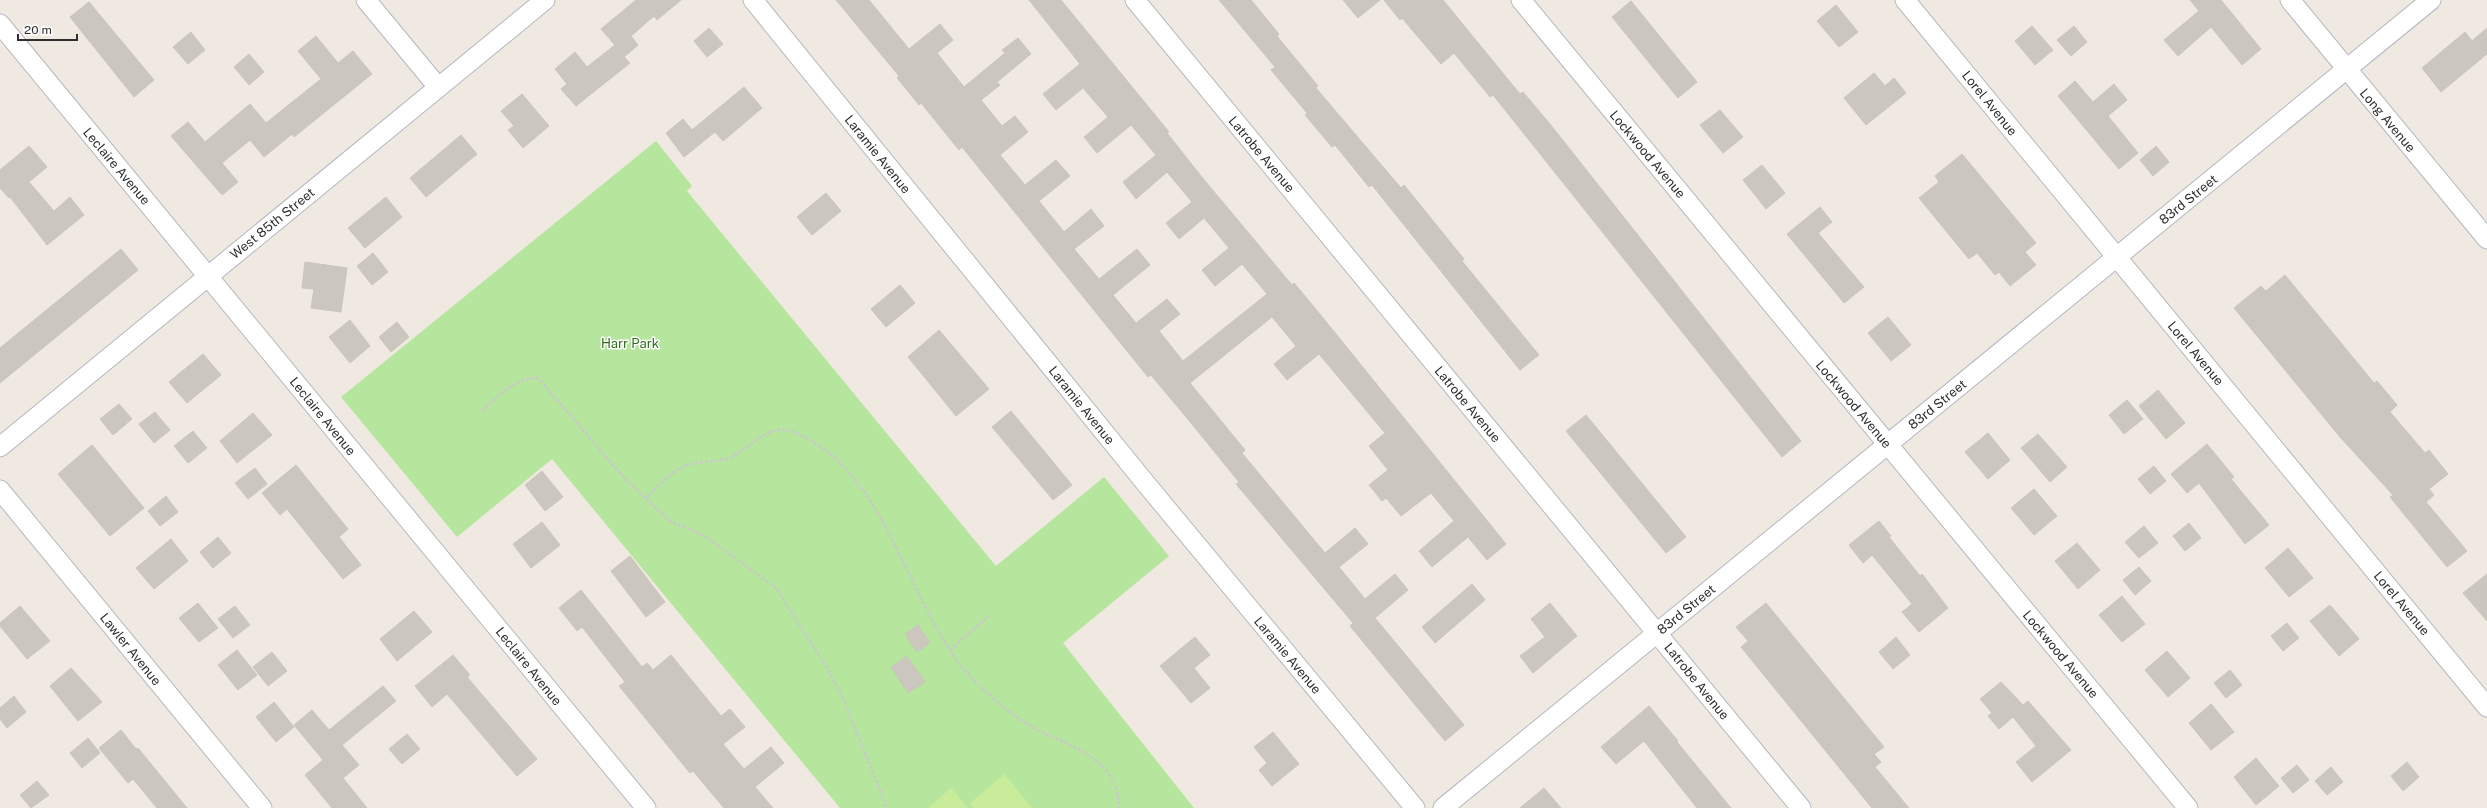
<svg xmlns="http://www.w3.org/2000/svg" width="2487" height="808" viewBox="0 0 2487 808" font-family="'Public Sans',sans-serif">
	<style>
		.green { fill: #b6e59e }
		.pitch { fill: #c9ec9a }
		.building { fill: #cbc7bf; stroke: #cbc5ba }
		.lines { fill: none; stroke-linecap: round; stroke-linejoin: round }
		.minor-casing { stroke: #b4b7c1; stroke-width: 21 }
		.path { stroke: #c9c9c9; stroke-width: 2.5; stroke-dasharray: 3 2; stroke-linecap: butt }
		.minor { stroke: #fff; stroke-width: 19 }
		.labels { text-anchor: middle; stroke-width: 3; stroke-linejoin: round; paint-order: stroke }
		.street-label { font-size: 13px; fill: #2e2e2e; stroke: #fff }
		.park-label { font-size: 13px; fill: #2c6e1b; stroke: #fff }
	</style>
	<rect width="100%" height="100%" fill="#efe9e1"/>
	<path class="green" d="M656,141L692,186L687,191L996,566L1104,477L1169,556L1063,643L1194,808H840L552,459L457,537L341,397Z"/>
	<g class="pitch">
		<path d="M1004,774L1032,808H974L970,803Z"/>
		<path d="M951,788L968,808H928Z"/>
	</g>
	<g class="building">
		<path d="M636,0H681L657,20L654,16L631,36L638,45L624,57L630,63L576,106L561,89L567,84L555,69L575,52L587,67L615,45L601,29Z"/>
		<path d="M836,0H869L909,49L940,24L953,40L937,53L964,87L1005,53L1002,50L1018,38L1031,54L997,82L1000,85L981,100L1002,126L1015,116L1028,132L1000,155L1025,185L1056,160L1070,176L1039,201L1064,232L1091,209L1104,226L1074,249L1099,279L1137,249L1150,265L1113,295L1136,323L1167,299L1180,314L1159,331L1183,361L1267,294L1242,264L1215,286L1202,270L1229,248L1204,218L1179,239L1166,223L1192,202L1167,172L1136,199L1123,182L1156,155L1131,125L1097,153L1084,137L1108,117L1083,88L1056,110L1043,94L1080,64L1029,0H1061L1169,132L1167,133L1201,176L1292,285L1294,283L1319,313L1506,544L1487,560L1468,537L1432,567L1419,551L1454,521L1431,493L1401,516L1386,498L1382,501L1369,485L1388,470L1369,446L1385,433L1319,354L1287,380L1274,364L1296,346L1272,317L1190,383L1245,450L1242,453L1325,553L1355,528L1368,544L1339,567L1365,599L1395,574L1408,590L1375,618L1464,725L1445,741L1350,626L1353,623L1236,484L1239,482L1191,423L1151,375L1148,377L962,147L959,150L921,103L919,105L897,78L899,76Z"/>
		<path d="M1219,0H1251L1279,34L1277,36L1318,86L1316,88L1401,188L1404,185L1464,259L1462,261L1539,355L1520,370L1372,185L1369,187L1335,145L1332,147L1305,115L1307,113L1271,70L1275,67Z"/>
		<path d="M1343,0H1380L1358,18Z"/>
		<path d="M1384,0H1443L1520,94L1523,92L1550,124L1801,441L1782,457L1493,95L1490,97L1454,53L1441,64L1402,18L1400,20Z"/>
		<path d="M2190,0H2221L2261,49L2242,65L2211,27L2178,56L2164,40L2199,11Z"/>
		<path d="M1631,1L1697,82L1678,98L1612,17Z"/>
		<path d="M89,2L154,80L134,97L70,17Z"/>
		<path d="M1836,5L1858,32L1839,47L1817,21Z"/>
		<path d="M2032,26L2053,50L2035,65L2015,41Z"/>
		<path d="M2074,26L2087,42L2071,56L2057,40Z"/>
		<path d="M709,28L723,44L707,57L694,41Z"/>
		<path d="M2487,28V54L2441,92L2422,68L2465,32L2472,41Z"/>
		<path d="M191,32L205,50L188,64L173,47Z"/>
		<path d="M316,36L338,63L353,51L372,74L294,137L292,134L264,157L250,140L222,163L238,182L222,195L171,136L188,122L205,142L250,104L266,123L321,79L298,51Z"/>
		<path d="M249,54L264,72L249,85L234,67Z"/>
		<path d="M1874,73L1885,86L1894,78L1906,93L1866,125L1844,98Z"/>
		<path d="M2075,81L2093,102L2114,84L2127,100L2108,116L2138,153L2119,169L2058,96Z"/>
		<path d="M744,87L762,108L723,141L715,132L684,157L666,133L683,119L692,130Z"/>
		<path d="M522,94L549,126L523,148L508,130L514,126L501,111Z"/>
		<path d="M1720,110L1743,137L1723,153L1700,125Z"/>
		<path d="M461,135L477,154L426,197L410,178Z"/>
		<path d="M29,146L47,167L29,182L54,211L70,197L84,215L47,245L10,197L9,198L0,188V170Z"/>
		<path d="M2156,146L2169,162L2153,176L2140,160Z"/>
		<path d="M1962,154L2036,243L2025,252L2036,265L2010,286L1999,272L1995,275L1977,253L1969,259L1919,198L1939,182L1935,176Z"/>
		<path d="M1762,165L1785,193L1766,209L1743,180Z"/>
		<path d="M826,193L841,211L812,235L797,217Z"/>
		<path d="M386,197L402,217L365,248L348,228Z"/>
		<path d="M1820,207L1832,222L1818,233L1864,287L1844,303L1787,234Z"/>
		<path d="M121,249L138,270L0,383V348Z"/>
		<path d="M373,253L388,272L372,285L357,266Z"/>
		<path d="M305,262L347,268L341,312L311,308L314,289L302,288Z"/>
		<path d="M2285,275L2374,383L2377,381L2397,405L2390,412L2425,453L2429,450L2448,474L2429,489L2434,495L2426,502L2467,551L2447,567L2390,497L2393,495L2340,437L2234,308L2261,286L2266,291Z"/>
		<path d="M900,285L915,303L886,327L871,309Z"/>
		<path d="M1888,317L1911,345L1891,361L1868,333Z"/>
		<path d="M350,320L370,346L350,363L329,337Z"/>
		<path d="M397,322L409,337L391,352L379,337Z"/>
		<path d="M939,330L989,389L956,416L908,357Z"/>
		<path d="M203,354L221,375L187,403L169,382Z"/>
		<path d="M2158,390L2185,423L2166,439L2139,406Z"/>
		<path d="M2127,400L2143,419L2124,434L2109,415Z"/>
		<path d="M119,404L132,419L113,435L100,419Z"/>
		<path d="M1011,411L1072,485L1053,500L992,427Z"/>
		<path d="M155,412L170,430L154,443L139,424Z"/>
		<path d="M253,413L272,435L237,463L220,441Z"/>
		<path d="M1586,415L1686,537L1666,553L1566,431Z"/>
		<path d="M193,431L207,448L188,463L174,446Z"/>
		<path d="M1988,433L2010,460L1988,479L1965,452Z"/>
		<path d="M2038,434L2067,467L2050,482L2021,448Z"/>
		<path d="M2207,444L2234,477L2231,479L2269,525L2245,544L2199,483L2187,493L2171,474Z"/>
		<path d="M92,445L144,508L110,536L58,474Z"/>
		<path d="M296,465L348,529L339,537L361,565L343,579L287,509L280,515L262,493Z"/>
		<path d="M2154,466L2166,481L2150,494L2138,479Z"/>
		<path d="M255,468L267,484L248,499L235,483Z"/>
		<path d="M542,471L563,497L545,511L525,485Z"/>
		<path d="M2034,489L2057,516L2034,535L2011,508Z"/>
		<path d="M166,496L178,512L160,526L148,511Z"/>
		<path d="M1879,521L1891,536L1889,537L1920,576L1922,574L1948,608L1919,632L1902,612L1912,604L1872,555L1863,563L1849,545Z"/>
		<path d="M542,522L560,545L531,568L513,544Z"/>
		<path d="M2189,523L2201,538L2185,551L2173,536Z"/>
		<path d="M2144,526L2158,543L2139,558L2125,542Z"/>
		<path d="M218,537L231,553L213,568L200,552Z"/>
		<path d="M171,539L188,561L154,589L136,568Z"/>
		<path d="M2077,543L2100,570L2078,589L2055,561Z"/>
		<path d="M2288,548L2313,578L2289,597L2265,568Z"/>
		<path d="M630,556L665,602L646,617L611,571Z"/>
		<path d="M2139,567L2151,581L2135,595L2123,580Z"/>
		<path d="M2487,574V621L2463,593Z"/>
		<path d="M1472,584L1485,600L1435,643L1422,627Z"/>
		<path d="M581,590L642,667L647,663L653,670L671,655L721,716L730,709L745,727L723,744L744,769L771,747L784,763L755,787L773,808H724L693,771L690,773L619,686L625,682L582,627L577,631L559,608Z"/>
		<path d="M2122,596L2145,624L2122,642L2099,615Z"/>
		<path d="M198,603L218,628L199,642L179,618Z"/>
		<path d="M1550,603L1577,636L1533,673L1520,656L1545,637L1531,619Z"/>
		<path d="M1766,603L1884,747L1874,754L1881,762L1875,767L1909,808H1872L1741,647L1748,641L1736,627Z"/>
		<path d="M2330,605L2359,639L2339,656L2310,621Z"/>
		<path d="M20,606L50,641L27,659L0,626V623Z"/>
		<path d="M235,606L250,625L233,638L218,619Z"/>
		<path d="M414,611L432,632L397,661L380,639Z"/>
		<path d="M2287,623L2299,638L2283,651L2271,636Z"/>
		<path d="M918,625L930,643L917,652L905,634Z"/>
		<path d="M1195,637L1210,655L1194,668L1210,688L1191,703L1160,666Z"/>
		<path d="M1896,637L1910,655L1893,669L1879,652Z"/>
		<path d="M237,650L257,675L238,690L218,665Z"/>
		<path d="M2167,651L2190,678L2168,697L2145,670Z"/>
		<path d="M272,652L287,671L268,686L253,667Z"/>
		<path d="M453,655L470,675L467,677L537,759L517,776L447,694L432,707L415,686Z"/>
		<path d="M907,656L925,682L908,693L891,667Z"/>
		<path d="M71,668L102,702L78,721L50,686Z"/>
		<path d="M2230,670L2242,685L2226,698L2214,683Z"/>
		<path d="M2001,682L2023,705L2028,701L2071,750L2032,782L2016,762L2036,746L2013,717L1999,729L1988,716L1992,713L1980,699Z"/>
		<path d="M383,686L396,701L342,745L359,765L343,778L367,808H332L305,775L323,760L294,725L312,710L329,730Z"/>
		<path d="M14,696L26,712L7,728L0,719V708Z"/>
		<path d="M274,702L294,727L276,742L256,717Z"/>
		<path d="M2211,704L2234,732L2211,750L2189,723Z"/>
		<path d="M1649,706L1678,741L1677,742L1731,808H1697L1644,741L1616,764L1601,747Z"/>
		<path d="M121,730L136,749L138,748L187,808H157L133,779L128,783L99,748Z"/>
		<path d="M1273,732L1299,764L1272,786L1259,770L1267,763L1254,747Z"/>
		<path d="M407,734L420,749L402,764L389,749Z"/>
		<path d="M88,738L100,753L82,768L70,753Z"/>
		<path d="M2256,758L2279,786L2256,805L2234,777Z"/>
		<path d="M2407,762L2419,777L2403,791L2391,776Z"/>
		<path d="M2297,765L2309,780L2293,793L2281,778Z"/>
		<path d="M2331,767L2343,782L2327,795L2315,781Z"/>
		<path d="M37,781L49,795L31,808L20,795Z"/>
		<path d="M1544,788L1561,808H1520Z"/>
	</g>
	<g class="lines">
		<defs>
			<g id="minor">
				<path d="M366,0L438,87"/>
				<path d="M753,0L1147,485L1415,808"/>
				<path d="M1135,0L1801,808"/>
				<path d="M1521,0L2188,808"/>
				<path d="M1905,0L2487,707"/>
				<path d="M2290,0L2487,239"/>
				<path d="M0,24L646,808"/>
				<path d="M0,447L545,0"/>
				<path d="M0,490L262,808"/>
				<path d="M1443,808L2431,0"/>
			</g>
		</defs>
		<use href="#minor" class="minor-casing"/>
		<g class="path">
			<path d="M482,411C499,397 514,377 538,378L627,481L670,521L705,536L776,588L827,668L844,701L887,808"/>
			<path d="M647,497C660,485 673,469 690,464C703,461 719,462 731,457C747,449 760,433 778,430C788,428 798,434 807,438C878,478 900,568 940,633C948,648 957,663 969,675C985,691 1005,711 1024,722C1061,746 1118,752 1119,808"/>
			<path d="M950,650L989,616"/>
		</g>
		<use href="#minor" class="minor"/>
	</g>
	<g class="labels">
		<g class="street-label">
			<text transform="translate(1990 103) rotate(51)" y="5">Lorel Avenue</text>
			<text transform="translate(2388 120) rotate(50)" y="5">Long Avenue</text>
			<text transform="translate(878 154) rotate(51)" y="5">Laramie Avenue</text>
			<text transform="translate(1262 154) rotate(50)" y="5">Latrobe Avenue</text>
			<text transform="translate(1648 154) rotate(50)" y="5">Lockwood Avenue</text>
			<text transform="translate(117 166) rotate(50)" y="5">Leclaire Avenue</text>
			<text transform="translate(2188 199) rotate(-39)" y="5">83rd Street</text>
			<text transform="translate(272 223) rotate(-39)" y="5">West 85th Street</text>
			<text transform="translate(2196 353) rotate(50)" y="5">Lorel Avenue</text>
			<text transform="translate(1468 404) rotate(50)" y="5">Latrobe Avenue</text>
			<text transform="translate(1854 404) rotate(50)" y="5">Lockwood Avenue</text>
			<text transform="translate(1937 404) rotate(-39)" y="5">83rd Street</text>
			<text transform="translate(1082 405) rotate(51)" y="5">Laramie Avenue</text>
			<text transform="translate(323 416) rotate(51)" y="5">Leclaire Avenue</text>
			<text transform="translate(2402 603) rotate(50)" y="5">Lorel Avenue</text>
			<text transform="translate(1686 609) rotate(-39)" y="5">83rd Street</text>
			<text transform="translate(131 649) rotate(51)" y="5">Lawler Avenue</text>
			<text transform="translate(2061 654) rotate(50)" y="5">Lockwood Avenue</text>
			<text transform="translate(1288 655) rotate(50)" y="5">Laramie Avenue</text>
			<text transform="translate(529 666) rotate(51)" y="5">Leclaire Avenue</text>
			<text transform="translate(1697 681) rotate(51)" y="5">Latrobe Avenue</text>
		</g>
		<g class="park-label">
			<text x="630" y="348">Harr Park</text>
		</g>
	</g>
	<path d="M18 34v6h59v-6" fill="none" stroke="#2e2e2e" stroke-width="2"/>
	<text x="24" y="34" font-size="12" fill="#2e2e2e" stroke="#ffffff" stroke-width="3" paint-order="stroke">20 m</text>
</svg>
